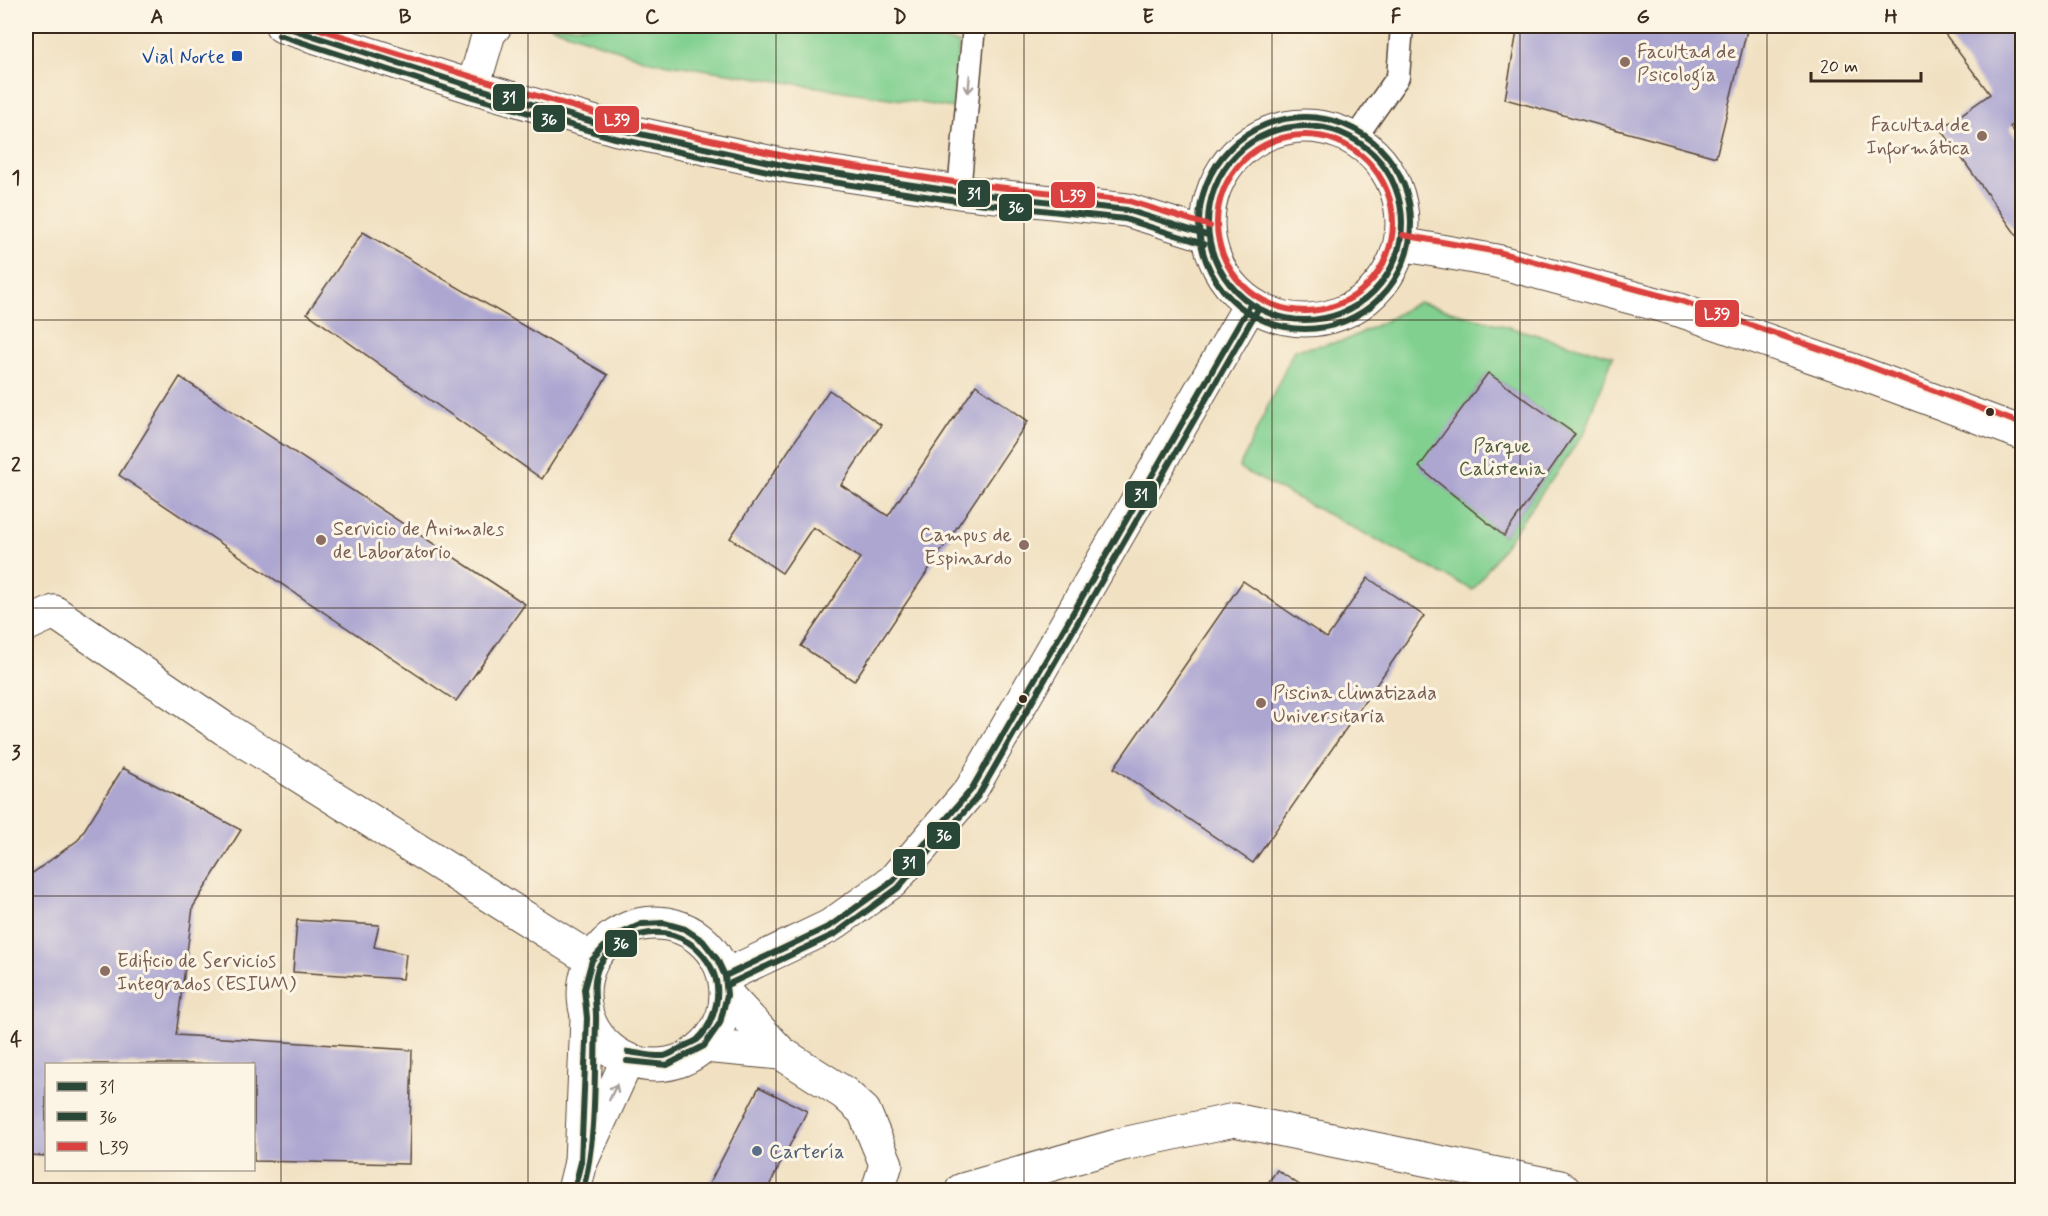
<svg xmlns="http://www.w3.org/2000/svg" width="2048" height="1216" viewBox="0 0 2048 1216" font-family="Mynerve,sans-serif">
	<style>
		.green { fill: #81d090; stroke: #5e7d57; stroke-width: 1.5; fill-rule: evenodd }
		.building { fill: #aca6d1 }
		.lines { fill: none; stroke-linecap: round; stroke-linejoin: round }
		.service-casing { stroke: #564537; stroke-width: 25 }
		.minor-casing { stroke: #564537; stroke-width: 35 }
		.service { stroke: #fff; stroke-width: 22 }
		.minor { stroke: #fff; stroke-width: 33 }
		.bus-1-casing { stroke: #fcf5e5; stroke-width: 10 }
		.bus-2-casing { stroke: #fcf5e5; stroke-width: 10 }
		.bus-3-casing { stroke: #fcf5e5; stroke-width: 10 }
		.bus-1 { stroke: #2a4738; stroke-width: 6 }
		.bus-2 { stroke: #294737; stroke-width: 6 }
		.bus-3 { stroke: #da4241; stroke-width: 6 }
		.oneway { stroke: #a79f9a }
		.grid { fill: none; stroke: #3b2a1e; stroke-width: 1.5; stroke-opacity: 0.55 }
		.transit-dot { fill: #1a4fb4; stroke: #fcf5e5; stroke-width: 2 }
		.education-dot { fill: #8d6e63; stroke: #fcf5e5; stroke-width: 2 }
		.bus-dot { fill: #3b2a1e; stroke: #fcf5e5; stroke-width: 2 }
		.service-dot { fill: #5c6f8a; stroke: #fcf5e5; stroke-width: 2 }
		.labels { text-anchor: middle; stroke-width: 6; stroke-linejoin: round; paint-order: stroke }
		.education-label { font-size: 20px; fill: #785e54; stroke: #fcf5e5; text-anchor: start }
		.transit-label { font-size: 20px; fill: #164399; stroke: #fcf5e5; text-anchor: end }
		.park-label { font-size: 20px; fill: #505c40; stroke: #fcf5e5 }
		.service-label { font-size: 20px; fill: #4e5e75; stroke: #fcf5e5; text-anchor: start }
		.line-badge { stroke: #fcf5e5; stroke-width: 2 }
		.badge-label { font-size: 16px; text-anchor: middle; font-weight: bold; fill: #fff }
		.neatline { fill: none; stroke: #3b2a1e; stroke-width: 2 }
		.grid-label { font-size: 20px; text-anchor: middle; font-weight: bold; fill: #3b2a1e }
	</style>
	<rect width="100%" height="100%" fill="#fcf5e5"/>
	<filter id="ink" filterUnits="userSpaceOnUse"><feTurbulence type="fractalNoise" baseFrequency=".0167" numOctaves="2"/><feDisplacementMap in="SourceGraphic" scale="12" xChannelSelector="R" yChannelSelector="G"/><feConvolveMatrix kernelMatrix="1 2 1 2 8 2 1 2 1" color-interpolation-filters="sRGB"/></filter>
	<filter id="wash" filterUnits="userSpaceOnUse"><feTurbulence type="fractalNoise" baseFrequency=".008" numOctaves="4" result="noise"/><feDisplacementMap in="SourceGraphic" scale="24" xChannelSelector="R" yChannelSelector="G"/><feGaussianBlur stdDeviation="1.35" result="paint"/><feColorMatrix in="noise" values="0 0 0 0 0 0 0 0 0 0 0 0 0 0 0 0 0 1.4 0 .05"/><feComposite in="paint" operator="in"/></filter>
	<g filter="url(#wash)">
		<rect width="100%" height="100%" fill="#f1e1c2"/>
		<g class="green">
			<path d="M549,26H843L959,43L953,108L650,61Z"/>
			<path d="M1418,302L1613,356L1585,432L1473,590L1239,468L1294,350L1344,341L1385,321ZM1488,373L1575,434L1504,536L1420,467Z"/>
		</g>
		<g id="blocks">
			<g class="building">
				<path d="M1518,26H1748L1716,157L1505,99Z"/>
				<path d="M1939,26H2013L2022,38V118L2010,127L2022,144V243L1941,129L1990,94Z"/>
				<path d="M363,232L608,375L542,479L307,313Z"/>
				<path d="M1488,373L1575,434L1504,536L1419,467Z"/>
				<path d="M180,377L525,604L456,701L119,475Z"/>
				<path d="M976,385L1028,421L854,681L801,646L860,558L813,527L782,573L730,538L829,390L881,425L841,485L888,516Z"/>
				<path d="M1368,578L1424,616L1253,863L1114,768L1243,581L1327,638Z"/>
				<path d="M123,768L241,830L193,907L176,1035L412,1050L409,1164L254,1161V1064H46V1156L30,1155L26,1162V878L78,840Z"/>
				<path d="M297,920L379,925L374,947L406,954L403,979L293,972Z"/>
				<path d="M759,1087L807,1111L767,1190H706Z"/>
				<path d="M1277,1170L1307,1190H1263Z"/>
			</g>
		</g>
	</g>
	<g filter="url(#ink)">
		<use href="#blocks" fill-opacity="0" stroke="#564537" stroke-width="1.5"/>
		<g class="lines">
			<defs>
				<g id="service">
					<path d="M1355,138L1398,77L1402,26"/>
					<path d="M959,192L974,26"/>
				</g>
				<g id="minor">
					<path d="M282,26L473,87L617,129L787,166L959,192L1127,210L1207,235"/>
					<path d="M473,87L489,33L495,26"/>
					<circle cx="1305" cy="223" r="97"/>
					<path d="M1401,244L1496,261L1679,310L1852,370L2022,433"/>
					<path d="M26,625L54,612L225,729L592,960"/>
					<circle cx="655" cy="994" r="71"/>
					<path d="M725,976L830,926L893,881L971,790L1250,305"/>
					<path d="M727,995L781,1053L844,1093L864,1111L886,1164L878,1190"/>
					<path d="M704,1046L781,1053"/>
					<path d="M581,1162L587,1018"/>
					<path d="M574,1190L581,1162L627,1061"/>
					<path d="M962,1190L1123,1144L1234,1120L1560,1187L1564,1190"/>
				</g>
			</defs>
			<use href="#service" class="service-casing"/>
			<use href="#minor" class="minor-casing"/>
			<use href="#service" class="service"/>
			<use href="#minor" class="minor"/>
			<defs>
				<g id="bus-1">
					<path d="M282,26L473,87L617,129L787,166L959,192L1127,210L1207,235"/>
					<circle cx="1305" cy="223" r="97"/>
					<path d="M725,976L830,926L893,881L971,790L1250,305"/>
					<path d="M574,1190L581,1162L587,1018L584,989L592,960L613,937L642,924L664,923L685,929L703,941L717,959L725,976L727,995L720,1023L704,1046L667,1065L627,1061"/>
				</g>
				<g id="bus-2">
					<path d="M279,35L470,96L615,138L786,175L958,201L1125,219L1204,244"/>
					<circle cx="1305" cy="223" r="106"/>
					<path d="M729,984L835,934L898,888L978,796L1258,309"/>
					<path d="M583,1190C597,1137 594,1078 596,1022C597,1003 590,983 600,964C618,935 659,923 688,942C702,951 715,968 717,986C719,1003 711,1028 697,1040C692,1043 686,1045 681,1048C676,1050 670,1055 664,1056C653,1057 639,1053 628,1052"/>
				</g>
				<g id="bus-3">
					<path d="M310,26L476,78L619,120L789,157L960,183L1129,201L1210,226"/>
					<circle cx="1305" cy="223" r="88"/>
					<path d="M1403,235L1498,252L1681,301L1855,361L2022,424"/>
				</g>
			</defs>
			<use href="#bus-1" class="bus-1-casing"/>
			<use href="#bus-2" class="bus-2-casing"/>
			<use href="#bus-3" class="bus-3-casing"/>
			<use href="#bus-1" class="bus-1"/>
			<use href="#bus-2" class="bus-2"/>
			<use href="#bus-3" class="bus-3"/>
		</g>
		<defs><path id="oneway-shaft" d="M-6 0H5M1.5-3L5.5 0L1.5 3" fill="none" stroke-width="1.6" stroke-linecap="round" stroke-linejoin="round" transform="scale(1.5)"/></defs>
		<g class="oneway">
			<use href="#oneway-shaft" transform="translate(969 84) rotate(95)"/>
			<use href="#oneway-shaft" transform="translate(613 1092) rotate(-65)"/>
		</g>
	</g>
	<path class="grid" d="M281,26V1190M528,26V1190M776,26V1190M1024,26V1190M1272,26V1190M1520,26V1190M1767,26V1190M26,320H2022M26,608H2022M26,896H2022"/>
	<rect class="transit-dot" x="231" y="50" width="12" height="12" rx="3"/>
	<g class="education-dot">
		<circle cx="1625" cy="62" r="6"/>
		<circle cx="1982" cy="136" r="6"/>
		<circle cx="321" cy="540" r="6"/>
		<circle cx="1024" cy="545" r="6"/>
		<circle cx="1261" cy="703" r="6"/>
		<circle cx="105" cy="971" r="6"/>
	</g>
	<g class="bus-dot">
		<circle cx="1990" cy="412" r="5"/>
		<circle cx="1023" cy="699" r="5"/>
	</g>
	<circle class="service-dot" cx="757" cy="1151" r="6"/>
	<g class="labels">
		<g class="education-label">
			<text x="1637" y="58">Facultad de<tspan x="1637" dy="23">Psicología</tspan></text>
			<text x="1970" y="131" text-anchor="end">Facultad de<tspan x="1970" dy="23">Informática</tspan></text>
			<text x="333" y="535">Servicio de Animales<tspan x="333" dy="23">de Laboratorio</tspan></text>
			<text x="1012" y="541" text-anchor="end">Campus de<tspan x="1012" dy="23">Espinardo</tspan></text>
			<text x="1273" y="699">Piscina climatizada<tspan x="1273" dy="23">Universitaria</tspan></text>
			<text x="117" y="967">Edificio de Servicios<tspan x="117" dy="23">Integrados (ESIUM)</tspan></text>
		</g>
		<g class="transit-label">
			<text x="225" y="63">Vial Norte</text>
		</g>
		<g class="park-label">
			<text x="1502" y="452">Parque<tspan x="1502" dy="23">Calistenia</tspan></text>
		</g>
		<g class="service-label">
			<text x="769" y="1158">Cartería</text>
		</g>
	</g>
	<g class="line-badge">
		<rect x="492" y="83" width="34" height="29" rx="6" fill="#2a4738"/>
		<rect x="532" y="104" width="34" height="29" rx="6" fill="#294737"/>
		<rect x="594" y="105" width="46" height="29" rx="6" fill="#da4241"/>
		<rect x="957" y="179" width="34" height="29" rx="6" fill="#2a4738"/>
		<rect x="1050" y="181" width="46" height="28" rx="6" fill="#da4241"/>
		<rect x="998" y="193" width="35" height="29" rx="6" fill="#294737"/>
		<rect x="1694" y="299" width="46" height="29" rx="6" fill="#da4241"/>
		<rect x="1124" y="480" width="34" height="29" rx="6" fill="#2a4738"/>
		<rect x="926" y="821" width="35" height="29" rx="6" fill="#294737"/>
		<rect x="892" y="848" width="34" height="29" rx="6" fill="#2a4738"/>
		<rect x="604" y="929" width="34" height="29" rx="6" fill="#294737"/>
	</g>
	<g class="badge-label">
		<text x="509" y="103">31</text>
		<text x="549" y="125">36</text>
		<text x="617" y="125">L39</text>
		<text x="974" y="199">31</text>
		<text x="1073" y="201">L39</text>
		<text x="1016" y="213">36</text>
		<text x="1717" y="319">L39</text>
		<text x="1141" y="500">31</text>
		<text x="944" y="841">36</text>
		<text x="909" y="868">31</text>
		<text x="621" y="949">36</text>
	</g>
	<rect width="2048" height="1216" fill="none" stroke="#fcf5e5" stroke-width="66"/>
	<rect x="45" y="1063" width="210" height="108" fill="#fcf5e5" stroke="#afa495" stroke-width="1.5"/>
	<rect x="57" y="1082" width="30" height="9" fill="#2a4738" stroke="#afa495" stroke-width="1.5"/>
	<text x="99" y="1093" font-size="18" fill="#3b2a1e">31</text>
	<rect x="57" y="1112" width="30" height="9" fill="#294737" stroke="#afa495" stroke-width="1.5"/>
	<text x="99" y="1123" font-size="18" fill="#3b2a1e">36</text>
	<rect x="57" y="1142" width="30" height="9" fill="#da4241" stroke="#afa495" stroke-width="1.5"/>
	<text x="99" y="1153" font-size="18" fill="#3b2a1e">L39</text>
	<path d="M1811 72v9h110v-9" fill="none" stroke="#3b2a1e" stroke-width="3"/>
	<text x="1820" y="72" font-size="18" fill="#3b2a1e" stroke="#fcf5e5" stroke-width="4.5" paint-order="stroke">20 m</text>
	<rect x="33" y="33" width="1982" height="1150" class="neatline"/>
	<g class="grid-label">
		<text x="157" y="23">A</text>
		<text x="405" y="23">B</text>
		<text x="652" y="23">C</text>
		<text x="900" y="23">D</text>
		<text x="1148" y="23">E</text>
		<text x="1396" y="23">F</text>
		<text x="1643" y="23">G</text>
		<text x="1891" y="23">H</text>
		<text x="16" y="184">1</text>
		<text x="16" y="471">2</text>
		<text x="16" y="759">3</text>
		<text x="16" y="1046">4</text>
	</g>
</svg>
